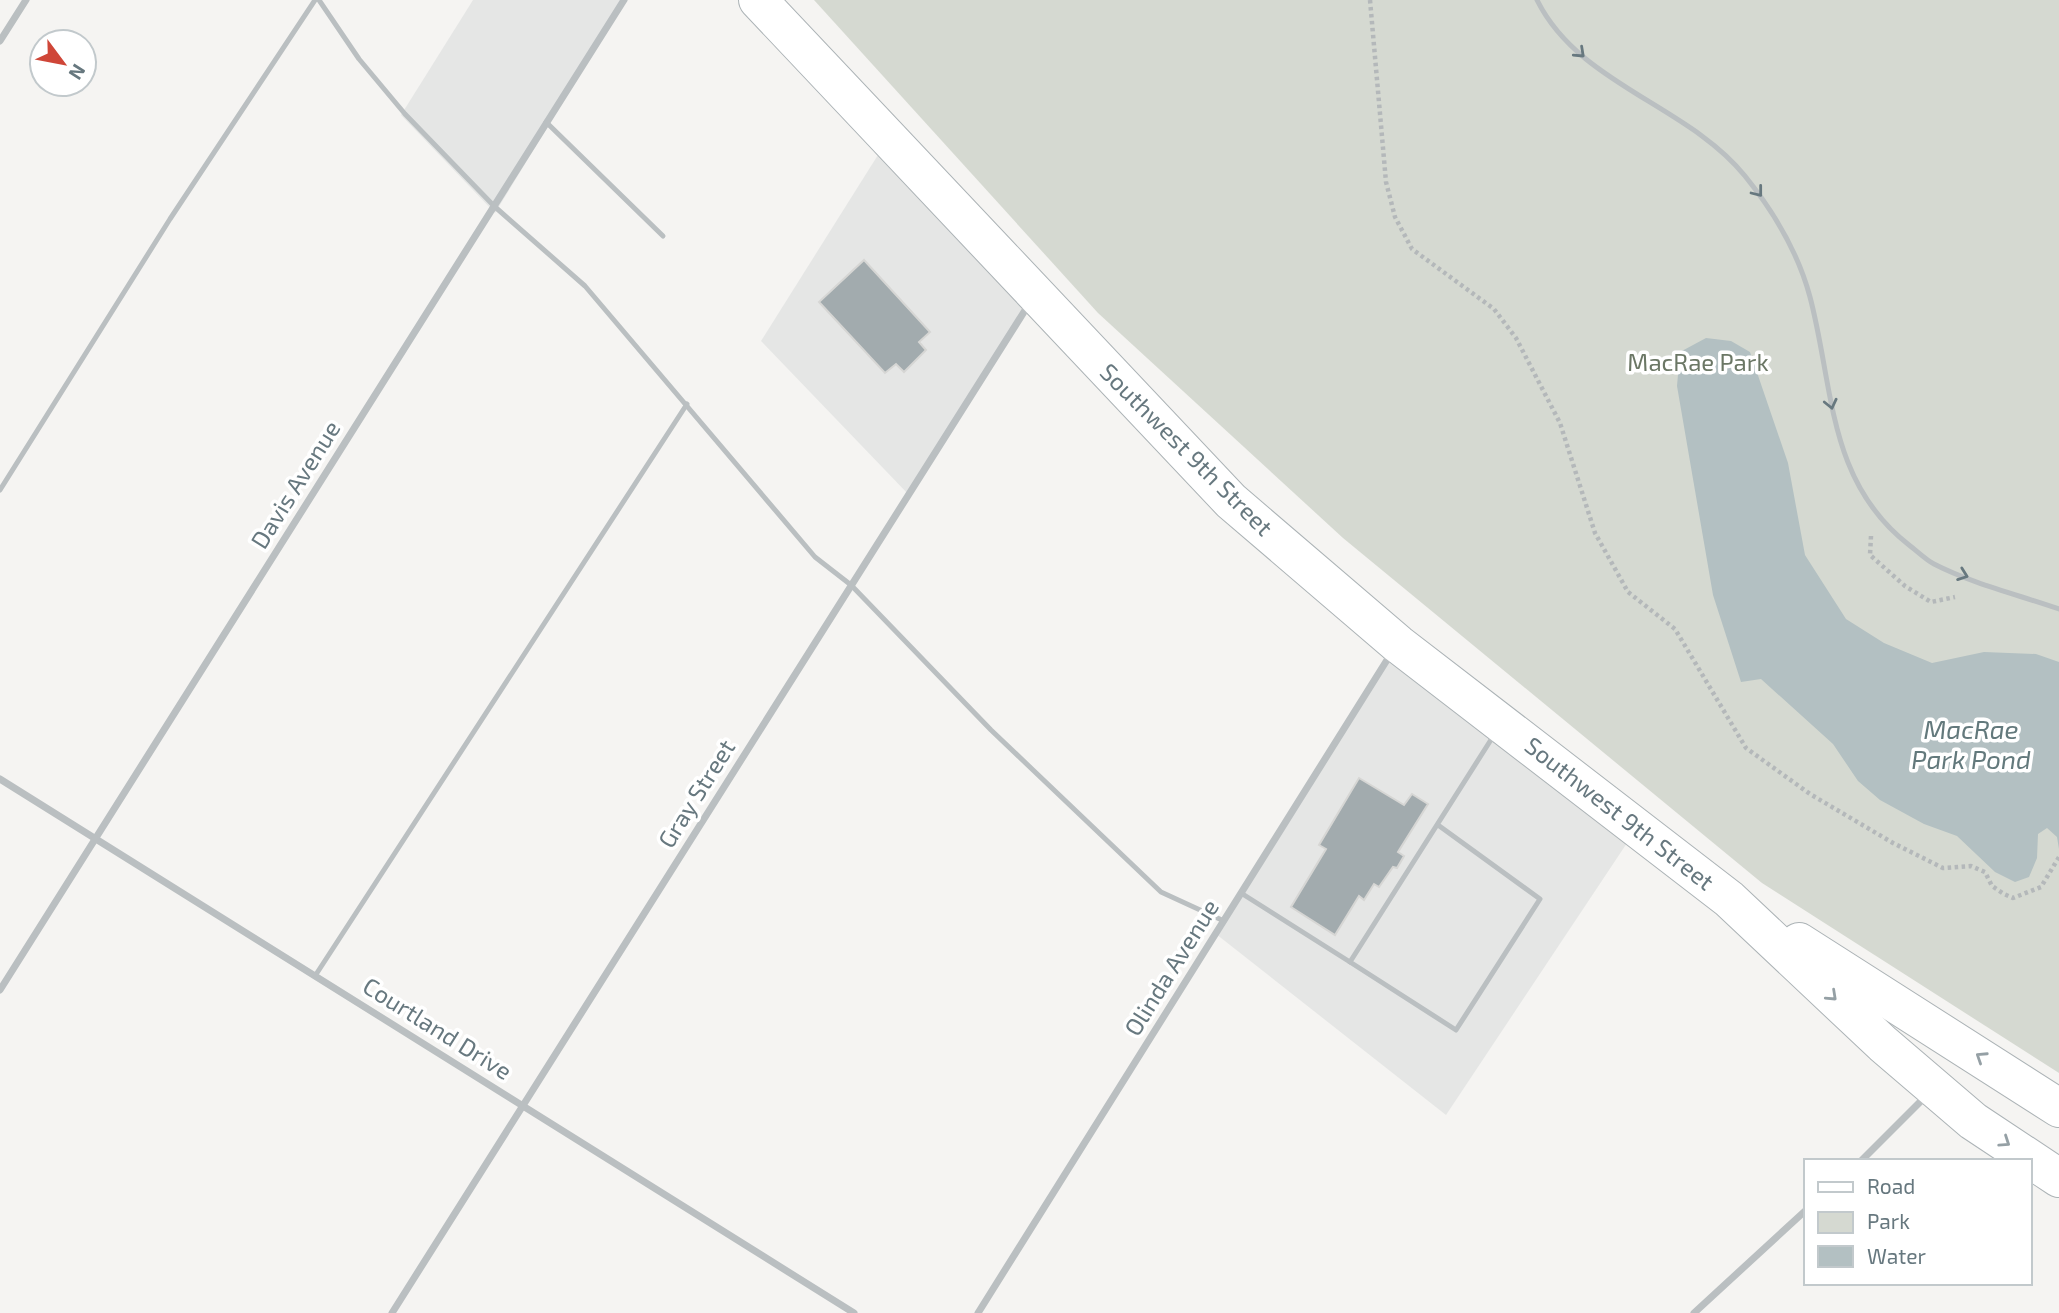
<svg xmlns="http://www.w3.org/2000/svg" width="2059" height="1313" viewBox="0 0 2059 1313" font-family="'Exo 2',sans-serif">
	<style>
		.built { fill: #e5e6e5 }
		.green { fill: #d5d9d1 }
		.water { fill: #b3c0c2 }
		.building { fill: #a2abae; stroke: #d6d6d4; stroke-width: 2 }
		.lines { fill: none; stroke-linecap: round; stroke-linejoin: round }
		.secondary-casing { stroke: #acb3b6; stroke-width: 40 }
		.path { stroke: #b4b8ba; stroke-width: 4.5; stroke-dasharray: 3.5 3.5; stroke-linecap: butt }
		.lane { stroke: #babfc1; stroke-width: 5 }
		.street { stroke: #babfc1; stroke-width: 7 }
		.secondary { stroke: #fff; stroke-width: 38 }
		.oneway { stroke: #67787f }
		.oneway2 { stroke: #95a0a5 }
		.labels { text-anchor: middle; stroke-width: 7; stroke-linejoin: round; paint-order: stroke }
		.park-label { font-size: 24px; fill: #6b7765; stroke: #fff }
		.street-label { font-size: 24px; fill: #67787f; stroke: #fff }
		.water-label { font-size: 26px; font-style: italic; fill: #63797c; stroke: #fff }
	</style>
	<rect width="100%" height="100%" fill="#f5f4f2"/>
	<g class="built">
		<path d="M473,0H625L495,213L401,115Z"/>
		<path d="M888,139L1035,295L909,495L761,341Z"/>
		<path d="M1398,644L1637,828L1446,1115L1216,934Z"/>
	</g>
	<path class="green" d="M814,0H2059V1073L1762,883L1343,538L1098,313Z"/>
	<path class="water" d="M1706,338L1731,341L1750,352L1788,463L1805,555L1846,619L1884,643L1932,663L1984,652L2036,654L2059,662V849L2057,837L2047,828L2038,834L2037,858L2029,877L2015,882L1995,872L1957,836L1924,824L1880,800L1858,781L1833,744L1761,679L1741,682L1713,595L1677,386L1680,352Z"/>
	<g class="building">
		<path d="M864,260L930,332L919,342L926,350L904,372L896,364L885,373L819,302Z"/>
		<path d="M1359,778L1404,805L1412,794L1428,804L1398,852L1404,856L1397,868L1393,867L1379,887L1374,884L1364,900L1359,896L1335,935L1291,907L1326,849L1319,845Z"/>
	</g>
	<g class="lines">
		<defs>
			<g id="secondary">
				<path d="M758,0L1231,501L1398,644L1729,899L1883,1044L1973,1121L2059,1178"/>
				<path d="M1799,942L2059,1108"/>
			</g>
		</defs>
		<use href="#secondary" class="secondary-casing"/>
		<g class="path">
			<path d="M1370,0L1386,182L1395,217L1412,249L1494,309L1516,338L1560,423L1595,533L1628,592L1675,629L1746,748L1810,794L1893,843L1943,868L1971,866L1985,872L1992,886L2004,894L2013,898L2041,887L2059,857"/>
			<path d="M1871,536L1870,555L1905,586L1931,602L1955,597"/>
		</g>
		<g class="lane">
			<path d="M319,0L359,59L405,114L494,206L585,286L815,557L851,585L991,730L1161,892L1224,921"/>
			<path d="M1537,0C1579,85 1688,105 1745,176C1774,212 1798,252 1810,297C1834,388 1827,481 1909,545C1917,551 1926,560 1934,564C1973,584 2019,595 2059,609"/>
			<path d="M546,122L663,236"/>
			<path d="M0,490L170,219L315,0"/>
			<path d="M1438,825L1540,899L1456,1030L1350,962L1494,735"/>
			<path d="M1241,893L1350,962"/>
			<path d="M315,976L687,404"/>
		</g>
		<g class="street">
			<path d="M0,41L26,0"/>
			<path d="M0,779L854,1313"/>
			<path d="M0,990L624,0"/>
			<path d="M1861,1161L1927,1095"/>
			<path d="M392,1313L1029,304"/>
			<path d="M978,1313L1392,652"/>
			<path d="M1694,1313L1805,1211"/>
		</g>
		<use href="#secondary" class="secondary"/>
	</g>
	<defs><path id="oneway-chevron" d="M-2-3.5L2.5 0L-2 3.5" fill="none" stroke-width="1.6" stroke-linecap="round" stroke-linejoin="round" transform="scale(1.75)"/></defs>
	<g class="oneway">
		<use href="#oneway-chevron" transform="translate(1580 53) rotate(43)"/>
		<use href="#oneway-chevron" transform="translate(1758 192) rotate(52)"/>
		<use href="#oneway-chevron" transform="translate(1831 404) rotate(77)"/>
		<use href="#oneway-chevron" transform="translate(1963 575) rotate(20)"/>
	</g>
	<g class="oneway2">
		<use href="#oneway-chevron" transform="translate(1832 996) rotate(43)"/>
		<use href="#oneway-chevron" transform="translate(1981 1057) rotate(-147)"/>
		<use href="#oneway-chevron" transform="translate(2005 1142) rotate(34)"/>
	</g>
	<g class="labels">
		<g class="park-label">
			<text x="1698" y="371">MacRae Park</text>
		</g>
		<g class="street-label">
			<text transform="translate(1186 450) rotate(45)" y="8">Southwest 9th Street</text>
			<text transform="translate(296 485) rotate(-58)" y="8">Davis Avenue</text>
			<text transform="translate(697 794) rotate(-58)" y="8">Gray Street</text>
			<text transform="translate(1619 814) rotate(38)" y="8">Southwest 9th Street</text>
			<text transform="translate(1172 968) rotate(-58)" y="8">Olinda Avenue</text>
			<text transform="translate(437 1029) rotate(32)" y="8">Courtland Drive</text>
		</g>
		<g class="water-label">
			<text x="1971" y="739">MacRae<tspan x="1971" dy="30">Park Pond</tspan></text>
		</g>
	</g>
	<rect x="1804" y="1159" width="228" height="126" fill="#ffffff" stroke="#c2c9cc" stroke-width="2"/>
	<rect x="1818" y="1182" width="35" height="10" fill="#ffffff" stroke="#c2c9cc" stroke-width="2"/>
	<text x="1867" y="1194" font-size="21" fill="#67787f">Road</text>
	<rect x="1818" y="1212" width="35" height="21" fill="#d5d9d1" stroke="#c2c9cc" stroke-width="2"/>
	<text x="1867" y="1229" font-size="21" fill="#67787f">Park</text>
	<rect x="1818" y="1246" width="35" height="21" fill="#b3c0c2" stroke="#c2c9cc" stroke-width="2"/>
	<text x="1867" y="1264" font-size="21" fill="#67787f">Water</text>
	<g transform="translate(63 63) rotate(122)"><circle r="33" fill="#ffffff" stroke="#c2c9cc" stroke-width="2"/>
	<path d="M0-5L12 26L0 18L-12 26Z" fill="#cf4638"/>
	<text y="-10" font-size="19" font-weight="bold" text-anchor="middle" fill="#67787f">N</text>
	</g>
</svg>
